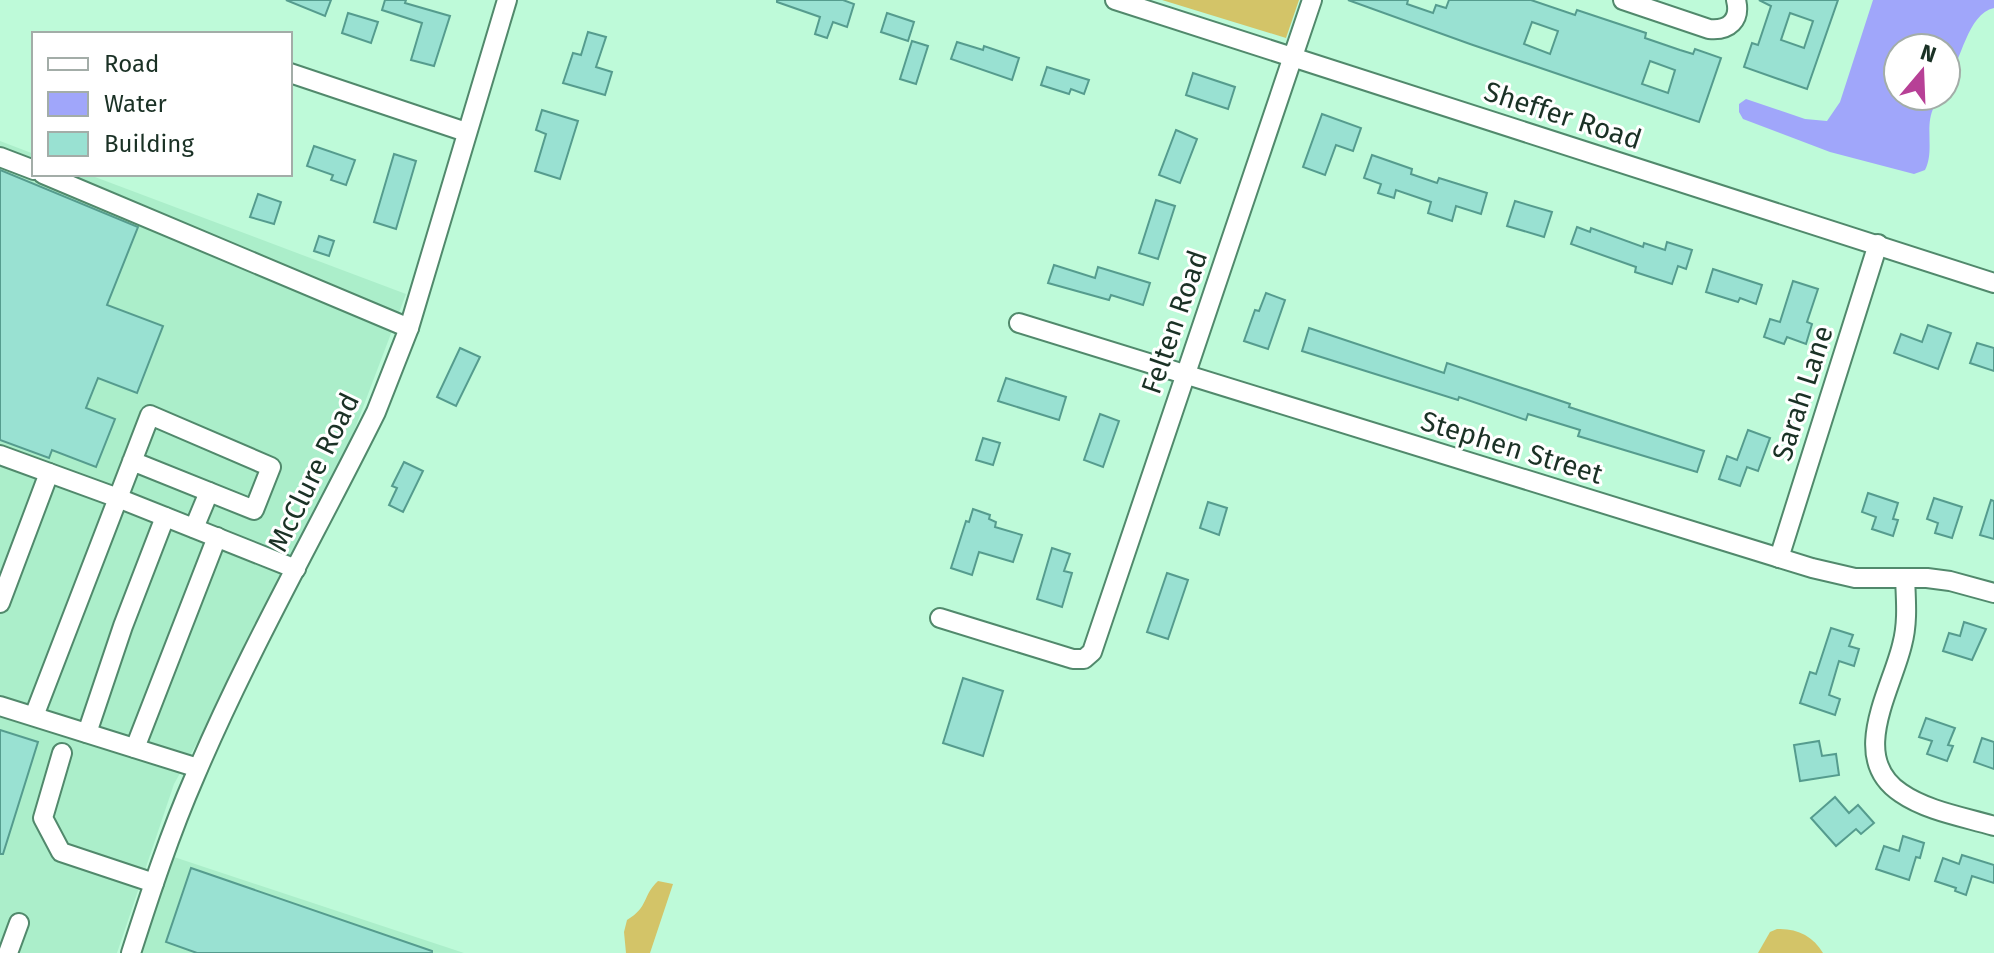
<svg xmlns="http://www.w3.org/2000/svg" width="1994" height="953" viewBox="0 0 1994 953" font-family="'Fira Sans',sans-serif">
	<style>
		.built { fill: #abeeca }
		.green { fill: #d3c468 }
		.water { fill: #a0a6fa }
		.building { fill: #99e1d2; stroke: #559c8e; stroke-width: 2; fill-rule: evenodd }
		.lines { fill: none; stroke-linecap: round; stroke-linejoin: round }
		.minor-casing { stroke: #51896c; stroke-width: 22 }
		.minor { stroke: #fff; stroke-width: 18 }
		.labels { text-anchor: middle; stroke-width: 6; stroke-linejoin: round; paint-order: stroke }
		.street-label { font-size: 28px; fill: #1a3125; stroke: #fff }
	</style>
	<rect width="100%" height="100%" fill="#befad9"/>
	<g class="built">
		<path d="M0,141L34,154V174H87L406,294L316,531L174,784L117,953H0Z"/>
		<path d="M171,856L464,953H140Z"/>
	</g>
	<g class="green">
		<path d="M1162,0H1299L1286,38Z"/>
		<path d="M658,881L673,884L650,953H626L624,932L627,920C649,907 642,896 658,881Z"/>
		<path d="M1777,929C1797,928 1813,936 1823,953H1758L1770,932Z"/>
	</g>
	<path class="water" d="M1873,0H1994V8C1967,14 1962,61 1946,82V48H1898V96H1942C1940,100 1936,103 1934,107C1924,126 1935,151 1925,170L1914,174L1830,152L1743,119L1739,112V104L1746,99L1805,119L1827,121L1840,102Z"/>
	<g class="building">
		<path d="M286,0H331L325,16Z"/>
		<path d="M385,0H406L405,3L450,16L434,66L411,60L422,23L382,10Z"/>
		<path d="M777,0H843L854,4L847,27L833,22L827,38L815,34L820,17L777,2Z"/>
		<path d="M1348,0H1408L1407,4L1433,13L1436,5L1446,8L1449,0H1531L1575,15L1577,10L1646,33L1645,38L1680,50L1693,54L1695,49L1721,58L1699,122L1470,44ZM1532,22L1558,31L1550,54L1524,44ZM1650,61L1675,70L1668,93L1642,84Z"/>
		<path d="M1759,0H1838L1807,89L1744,67L1752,43L1758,45L1771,6ZM1790,13L1813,21L1804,48L1781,40Z"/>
		<path d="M348,13L378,22L371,43L342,33Z"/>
		<path d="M887,13L914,22L908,41L881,32Z"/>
		<path d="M588,32L606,37L596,67L612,72L605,95L563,83L573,53L581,55Z"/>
		<path d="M912,41L928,46L916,84L900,79Z"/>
		<path d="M957,42L983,50L984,46L1019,58L1012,80L951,59Z"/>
		<path d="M1047,67L1089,80L1084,94L1071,89L1069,94L1041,85Z"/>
		<path d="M1193,73L1235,87L1228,109L1186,95Z"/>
		<path d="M542,110L578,121L560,179L535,171L546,134L536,130Z"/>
		<path d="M1322,114L1361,128L1353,151L1336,145L1325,175L1303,167Z"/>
		<path d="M1176,130L1197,139L1180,183L1159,175Z"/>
		<path d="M314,146L355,160L346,185L331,180L333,175L307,166Z"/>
		<path d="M394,154L416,161L396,229L374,222Z"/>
		<path d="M1372,155L1412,169L1411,174L1437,183L1439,178L1487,193L1481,214L1456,206L1452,221L1428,213L1431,202L1396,190L1394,198L1378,193L1381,184L1364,178Z"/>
		<path d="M0,170L138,227L107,305L163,326L137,393L98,378L86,408L115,419L96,467L52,450L49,458L0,440Z"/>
		<path d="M258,194L281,202L274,224L250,217Z"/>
		<path d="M1156,200L1175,206L1158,259L1139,253Z"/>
		<path d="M1515,201L1552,212L1544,237L1507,226Z"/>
		<path d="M1577,227L1590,232L1591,228L1643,247L1644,243L1665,250L1667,242L1692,250L1686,269L1678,266L1672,284L1635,272L1636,267L1571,244Z"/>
		<path d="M319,236L334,241L329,256L314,251Z"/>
		<path d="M1054,265L1095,278L1098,267L1150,283L1143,305L1111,295L1109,300L1048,283Z"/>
		<path d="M1713,269L1762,285L1756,304L1740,298L1738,302L1706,292Z"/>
		<path d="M1793,281L1818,289L1807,322L1812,324L1806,344L1787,337L1784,344L1764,337L1770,319L1780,322Z"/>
		<path d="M1266,293L1285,300L1268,349L1244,341L1255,310L1259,311Z"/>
		<path d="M1928,325L1951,333L1938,369L1894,353L1901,334L1922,342Z"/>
		<path d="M1309,328L1444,373L1447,363L1570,404L1569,407L1704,451L1697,472L1578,436L1580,430L1528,414L1526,420L1459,397L1458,400L1302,351Z"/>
		<path d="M1977,343L1994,348V371L1970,363Z"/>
		<path d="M460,348L480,357L456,406L437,397Z"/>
		<path d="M1006,378L1066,397L1059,420L998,401Z"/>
		<path d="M1100,414L1119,421L1103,467L1084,460Z"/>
		<path d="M1748,430L1770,438L1758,471L1747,467L1740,486L1719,479L1727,456L1737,460Z"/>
		<path d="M983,438L1000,443L993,465L976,460Z"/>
		<path d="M404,462L423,471L403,512L389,505L397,488L392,486Z"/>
		<path d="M1868,493L1898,503L1893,519L1898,520L1893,536L1872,529L1876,517L1862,512Z"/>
		<path d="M1934,498L1962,507L1952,538L1935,533L1938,523L1927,519Z"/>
		<path d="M1991,500L1994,501V539L1980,535Z"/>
		<path d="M1208,502L1227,508L1219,535L1200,528Z"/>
		<path d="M973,509L990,515L989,519L996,522L995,527L1022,535L1013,562L979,552L972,575L951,568L966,521L969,522Z"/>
		<path d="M1052,548L1070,554L1064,571L1072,573L1062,607L1037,599Z"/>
		<path d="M1167,573L1188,580L1168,639L1147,632Z"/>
		<path d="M1964,622L1986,629L1972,660L1943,651L1949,633L1960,636Z"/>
		<path d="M1831,628L1853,635L1849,646L1859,649L1854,666L1839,661L1829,695L1840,699L1835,715L1800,703L1810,672L1816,674Z"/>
		<path d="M963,678L1003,691L983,756L943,743Z"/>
		<path d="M1926,718L1955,728L1948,745L1953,746L1947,761L1927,754L1932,741L1919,737Z"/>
		<path d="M0,730L38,742L3,854H0Z"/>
		<path d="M1982,738L1994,742V769L1974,762Z"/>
		<path d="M1819,741L1822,756L1836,754L1839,775L1800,781L1794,745Z"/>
		<path d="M1835,797L1849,813L1858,805L1874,823L1861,834L1856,829L1836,846L1811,818Z"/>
		<path d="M1903,836L1924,843L1920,858L1916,857L1909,880L1876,869L1884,846L1899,851Z"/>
		<path d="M1962,855L1994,865V883L1972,876L1966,895L1955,891L1956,888L1935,881L1943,858L1959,864Z"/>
		<path d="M191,868L432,951V953H197L166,942Z"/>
	</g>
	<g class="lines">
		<defs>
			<g id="minor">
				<path d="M1115,0L1994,283"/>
				<path d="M1623,0L1709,29C1729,31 1741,20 1736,0"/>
				<path d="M290,73L466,132"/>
				<path d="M0,157L34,170"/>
				<path d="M43,174L409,328"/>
				<path d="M1019,323L1812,568L1855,578H1927L1950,581L1994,593"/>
				<path d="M0,455L118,498L296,569"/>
				<path d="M194,528L209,492"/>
				<path d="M1779,558L1878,244"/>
				<path d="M1905,578C1906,601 1908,623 1902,645C1891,691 1848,758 1901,793C1927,811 1964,817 1994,826"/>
				<path d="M0,603L49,473"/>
				<path d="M940,618L1073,659H1084L1092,652L1312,0"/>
				<path d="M0,706L198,768"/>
				<path d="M34,716L150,415L271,467L254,510L132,461"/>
				<path d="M87,733L123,626L165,517"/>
				<path d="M135,748L217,537"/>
				<path d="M62,753L43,818L61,852L154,883"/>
				<path d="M8,953L19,923"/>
				<path d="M131,953C150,894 170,833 195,776C248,651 316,533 376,412L409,328L507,0"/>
			</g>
		</defs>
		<use href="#minor" class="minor-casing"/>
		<use href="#minor" class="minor"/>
	</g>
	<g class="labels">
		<g class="street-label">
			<text transform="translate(1563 115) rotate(18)" y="10">Sheffer Road</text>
			<text transform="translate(1174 322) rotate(-71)" y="10">Felten Road</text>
			<text transform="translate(1802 393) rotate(-72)" y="10">Sarah Lane</text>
			<text transform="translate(1512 447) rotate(17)" y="10">Stephen Street</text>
			<text transform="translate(313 472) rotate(-64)" y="10">McClure Road</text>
		</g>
	</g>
	<rect x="32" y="32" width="260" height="144" fill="#ffffff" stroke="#a3ada8" stroke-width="2"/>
	<rect x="48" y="58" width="40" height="12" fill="#ffffff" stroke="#a3ada8" stroke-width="2"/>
	<text x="104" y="72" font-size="24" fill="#1a3125">Road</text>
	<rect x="48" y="92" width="40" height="24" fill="#a0a6fa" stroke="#a3ada8" stroke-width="2"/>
	<text x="104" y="112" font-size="24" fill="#1a3125">Water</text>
	<rect x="48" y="132" width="40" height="24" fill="#99e1d2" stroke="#a3ada8" stroke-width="2"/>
	<text x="104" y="152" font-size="24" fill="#1a3125">Building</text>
	<g transform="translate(1922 72) rotate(19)"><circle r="38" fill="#ffffff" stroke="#a3ada8" stroke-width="2"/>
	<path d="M0-6L14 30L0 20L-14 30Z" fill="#b74096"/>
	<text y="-12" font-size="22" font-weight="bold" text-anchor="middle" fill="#1a3125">N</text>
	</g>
</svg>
